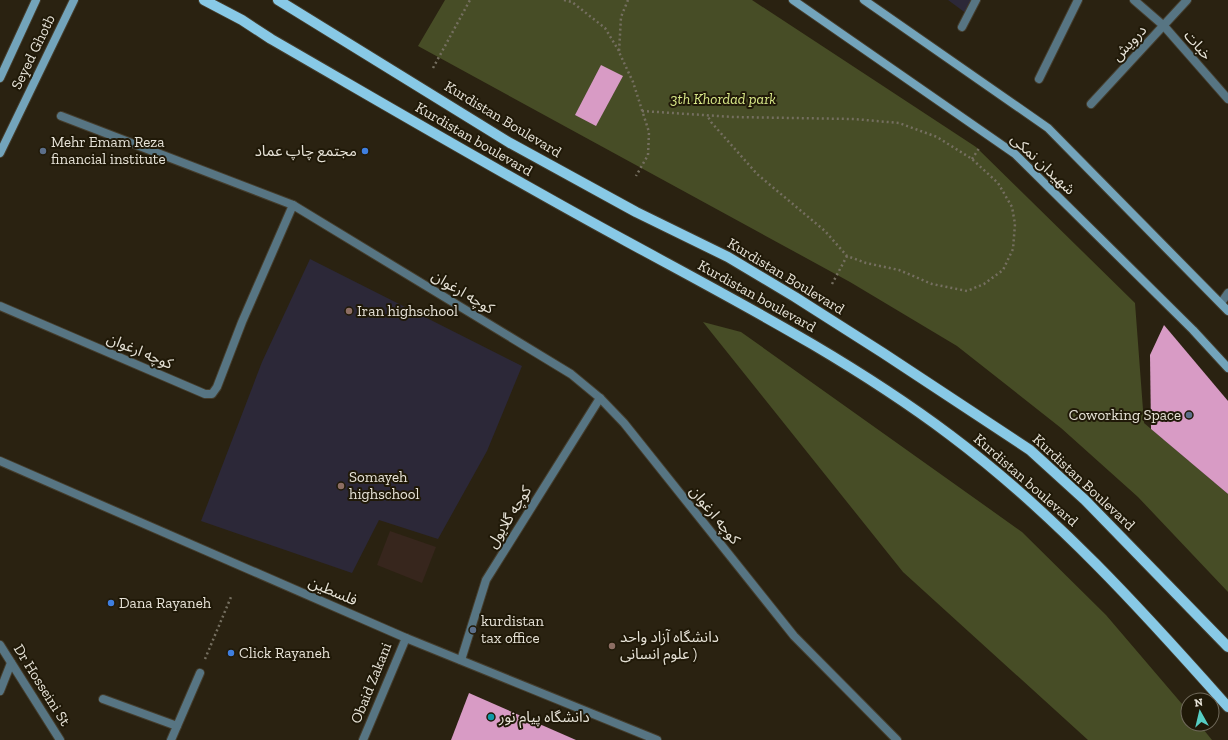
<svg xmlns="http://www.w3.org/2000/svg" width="1228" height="740" viewBox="0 0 1228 740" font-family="'Zilla Slab','Noto Sans Arabic',serif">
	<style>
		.commercial { fill: #37261d }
		.education { fill: #2c2838 }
		.green { fill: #474d26 }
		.building { fill: #d89bc5 }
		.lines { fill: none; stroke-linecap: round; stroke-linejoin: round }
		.minor-casing { stroke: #443d2d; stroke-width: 10 }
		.tertiary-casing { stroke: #443d2d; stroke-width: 10 }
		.secondary-casing { stroke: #443d2d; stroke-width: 10 }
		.primary-casing { stroke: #443d2d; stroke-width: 12 }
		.path { stroke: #756f60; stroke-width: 2.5; stroke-dasharray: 2 3; stroke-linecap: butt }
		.minor { stroke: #577583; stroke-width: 8 }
		.tertiary { stroke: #577583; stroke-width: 8 }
		.secondary { stroke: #73a4bb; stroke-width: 8 }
		.primary { stroke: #88c9e6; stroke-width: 10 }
		.service-dot { fill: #5c6f8a; stroke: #201908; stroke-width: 1.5 }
		.shop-dot { fill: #3f7fe0; stroke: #201908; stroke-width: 1.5 }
		.education-dot { fill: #8d6e63; stroke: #201908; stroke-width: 1.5 }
		.culture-dot { fill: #0f9aa8; stroke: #201908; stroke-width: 1.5 }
		.labels { text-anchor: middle; stroke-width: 4; stroke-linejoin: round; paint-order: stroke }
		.street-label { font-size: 15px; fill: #e7e3d8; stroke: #201908 }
		.park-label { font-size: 15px; font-style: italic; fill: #d9e989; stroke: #201908 }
		.poi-label { font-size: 15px; fill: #e7e3d8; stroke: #201908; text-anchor: start }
	</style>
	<rect width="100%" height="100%" fill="#2a2211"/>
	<path class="commercial" d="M390,531L436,547L422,583L377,565Z"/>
	<g class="education">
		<path d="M948,0H973L967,14Z"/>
		<path d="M310,259L522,366L487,451L438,539L379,520L352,573L201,521L262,362Z"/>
	</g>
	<g class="green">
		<path d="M445,0H752L976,147L1135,303L1144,423L1228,494V592L1138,497L1061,428L957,346L850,282L418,46Z"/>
		<path d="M703,322L741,332L1022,532L1106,615L1188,711V724H1199L1212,740H1088L903,572Z"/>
	</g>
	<g class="building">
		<path d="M601,65L623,76L596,126L575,115Z"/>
		<path d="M1164,325L1228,401V494L1151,429L1150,355Z"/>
		<path d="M469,693L576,740H451Z"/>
	</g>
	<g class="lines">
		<defs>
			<g id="minor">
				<path d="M1134,0L1164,26L1228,99"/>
				<path d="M962,27L976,0"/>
				<path d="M1039,79L1078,0"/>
				<path d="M1091,104L1187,0"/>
				<path d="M61,116L293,205"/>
				<path d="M1221,303L1228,293"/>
				<path d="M0,306L205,394H212L217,387L242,322L293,205L571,374L600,398L624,423L794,636L897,740"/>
				<path d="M0,645L60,740"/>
				<path d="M461,660L486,580L600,398"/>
				<path d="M0,691L11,663"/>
				<path d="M103,699L177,726"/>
				<path d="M171,740L200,673"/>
				<path d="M363,740L406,638"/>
			</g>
			<path id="tertiary" d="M0,461L406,638L657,740"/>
			<g id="secondary">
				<path d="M793,0L1015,154L1193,330L1228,368"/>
				<path d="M864,0L1048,128L1228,311"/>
				<path d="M0,78L36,0"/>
				<path d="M0,153L74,0"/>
			</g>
			<g id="primary">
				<path d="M204,0L242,20L271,39C389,107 506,176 626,241C736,301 849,359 950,435C1054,513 1142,610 1228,707"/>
				<path d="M278,0L510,143L636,212L728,257L795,297L883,353L1030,450L1085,500L1228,647"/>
			</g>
		</defs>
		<use href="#minor" class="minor-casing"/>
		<use href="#tertiary" class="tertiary-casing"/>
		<use href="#secondary" class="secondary-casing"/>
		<use href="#primary" class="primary-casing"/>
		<g class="path">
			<path d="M564,0L572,2L605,28L619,51"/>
			<path d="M628,0L621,17L619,52L633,82L649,132L648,155L636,176"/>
			<path d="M433,68L470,0"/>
			<path d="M642,111L733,117L854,119L899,123L937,137L972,159L998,183L1012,207L1015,224L1013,249L1003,270L984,284L967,291L932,284L899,270L866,263L847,256L825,231L757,174L711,122L707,115"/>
			<path d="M972,159L980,147"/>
			<path d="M832,284L847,256"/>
			<path d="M205,659L231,597"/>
		</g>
		<use href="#minor" class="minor"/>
		<use href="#tertiary" class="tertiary"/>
		<use href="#secondary" class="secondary"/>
		<use href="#primary" class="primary"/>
	</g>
	<g class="service-dot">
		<circle cx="43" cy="151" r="4"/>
		<circle cx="1189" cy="415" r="4"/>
		<circle cx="473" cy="630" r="4"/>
	</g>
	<g class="shop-dot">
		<circle cx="365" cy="151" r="4"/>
		<circle cx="111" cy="603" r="4"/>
		<circle cx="231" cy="653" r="4"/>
	</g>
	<g class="education-dot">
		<circle cx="349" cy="311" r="4"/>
		<circle cx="341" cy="486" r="4"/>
		<circle cx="612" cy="646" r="4"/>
	</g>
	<circle class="culture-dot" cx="491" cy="717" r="4"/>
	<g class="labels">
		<g class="street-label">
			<text transform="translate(1129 43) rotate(-47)" y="5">درویش</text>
			<text transform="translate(1198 45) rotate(49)" y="5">خبات</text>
			<text transform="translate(33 52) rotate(-64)" y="5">Seyed Ghotb</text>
			<text transform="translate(503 119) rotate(31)" y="5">Kurdistan Boulevard</text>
			<text transform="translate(474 139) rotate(30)" y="5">Kurdistan boulevard</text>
			<text transform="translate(1043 164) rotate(43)" y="5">شهیدان نمکی</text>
			<text transform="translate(786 276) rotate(31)" y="5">Kurdistan Boulevard</text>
			<text transform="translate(463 292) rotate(31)" y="5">کوچه ارغوان</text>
			<text transform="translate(757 296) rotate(29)" y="5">Kurdistan boulevard</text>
			<text transform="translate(140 351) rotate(23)" y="5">کوچه ارغوان</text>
			<text transform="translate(1026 480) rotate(41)" y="5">Kurdistan boulevard</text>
			<text transform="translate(1084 482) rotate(43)" y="5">Kurdistan Boulevard</text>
			<text transform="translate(715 515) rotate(51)" y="5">کوچه ارغوان</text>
			<text transform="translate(509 517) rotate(-58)" y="5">کوچه گلایول</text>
			<text transform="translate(333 591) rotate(23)" y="5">فلسطین</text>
			<text transform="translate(371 683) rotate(-68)" y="5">Obaid Zakani</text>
			<text transform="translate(42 685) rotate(58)" y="5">Dr Hosseini St</text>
		</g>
		<g class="park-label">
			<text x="723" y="104">3th Khordad park</text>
		</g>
		<g class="poi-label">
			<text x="51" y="147">Mehr Emam Reza<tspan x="51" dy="17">financial institute</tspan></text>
			<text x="357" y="156" text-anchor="end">مجتمع چاپ عماد</text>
			<text x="357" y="316">Iran highschool</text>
			<text x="1181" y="420" text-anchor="end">Coworking Space</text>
			<text x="349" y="482">Somayeh<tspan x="349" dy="17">highschool</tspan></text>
			<text x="119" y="608">Dana Rayaneh</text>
			<text x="481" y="626">kurdistan<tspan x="481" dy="17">tax office</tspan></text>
			<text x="620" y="642">دانشگاه آزاد واحد<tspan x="620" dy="17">علوم انسانی )</tspan></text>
			<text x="239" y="658">Click Rayaneh</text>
			<text x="499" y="722">دانشگاه پیام نور</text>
		</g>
	</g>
	<g transform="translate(1200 712) rotate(352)"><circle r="19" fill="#201908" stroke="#706a5b"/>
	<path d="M0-3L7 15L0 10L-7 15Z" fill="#56cec3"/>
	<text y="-6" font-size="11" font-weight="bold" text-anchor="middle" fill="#e7e3d8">N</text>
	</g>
</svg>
